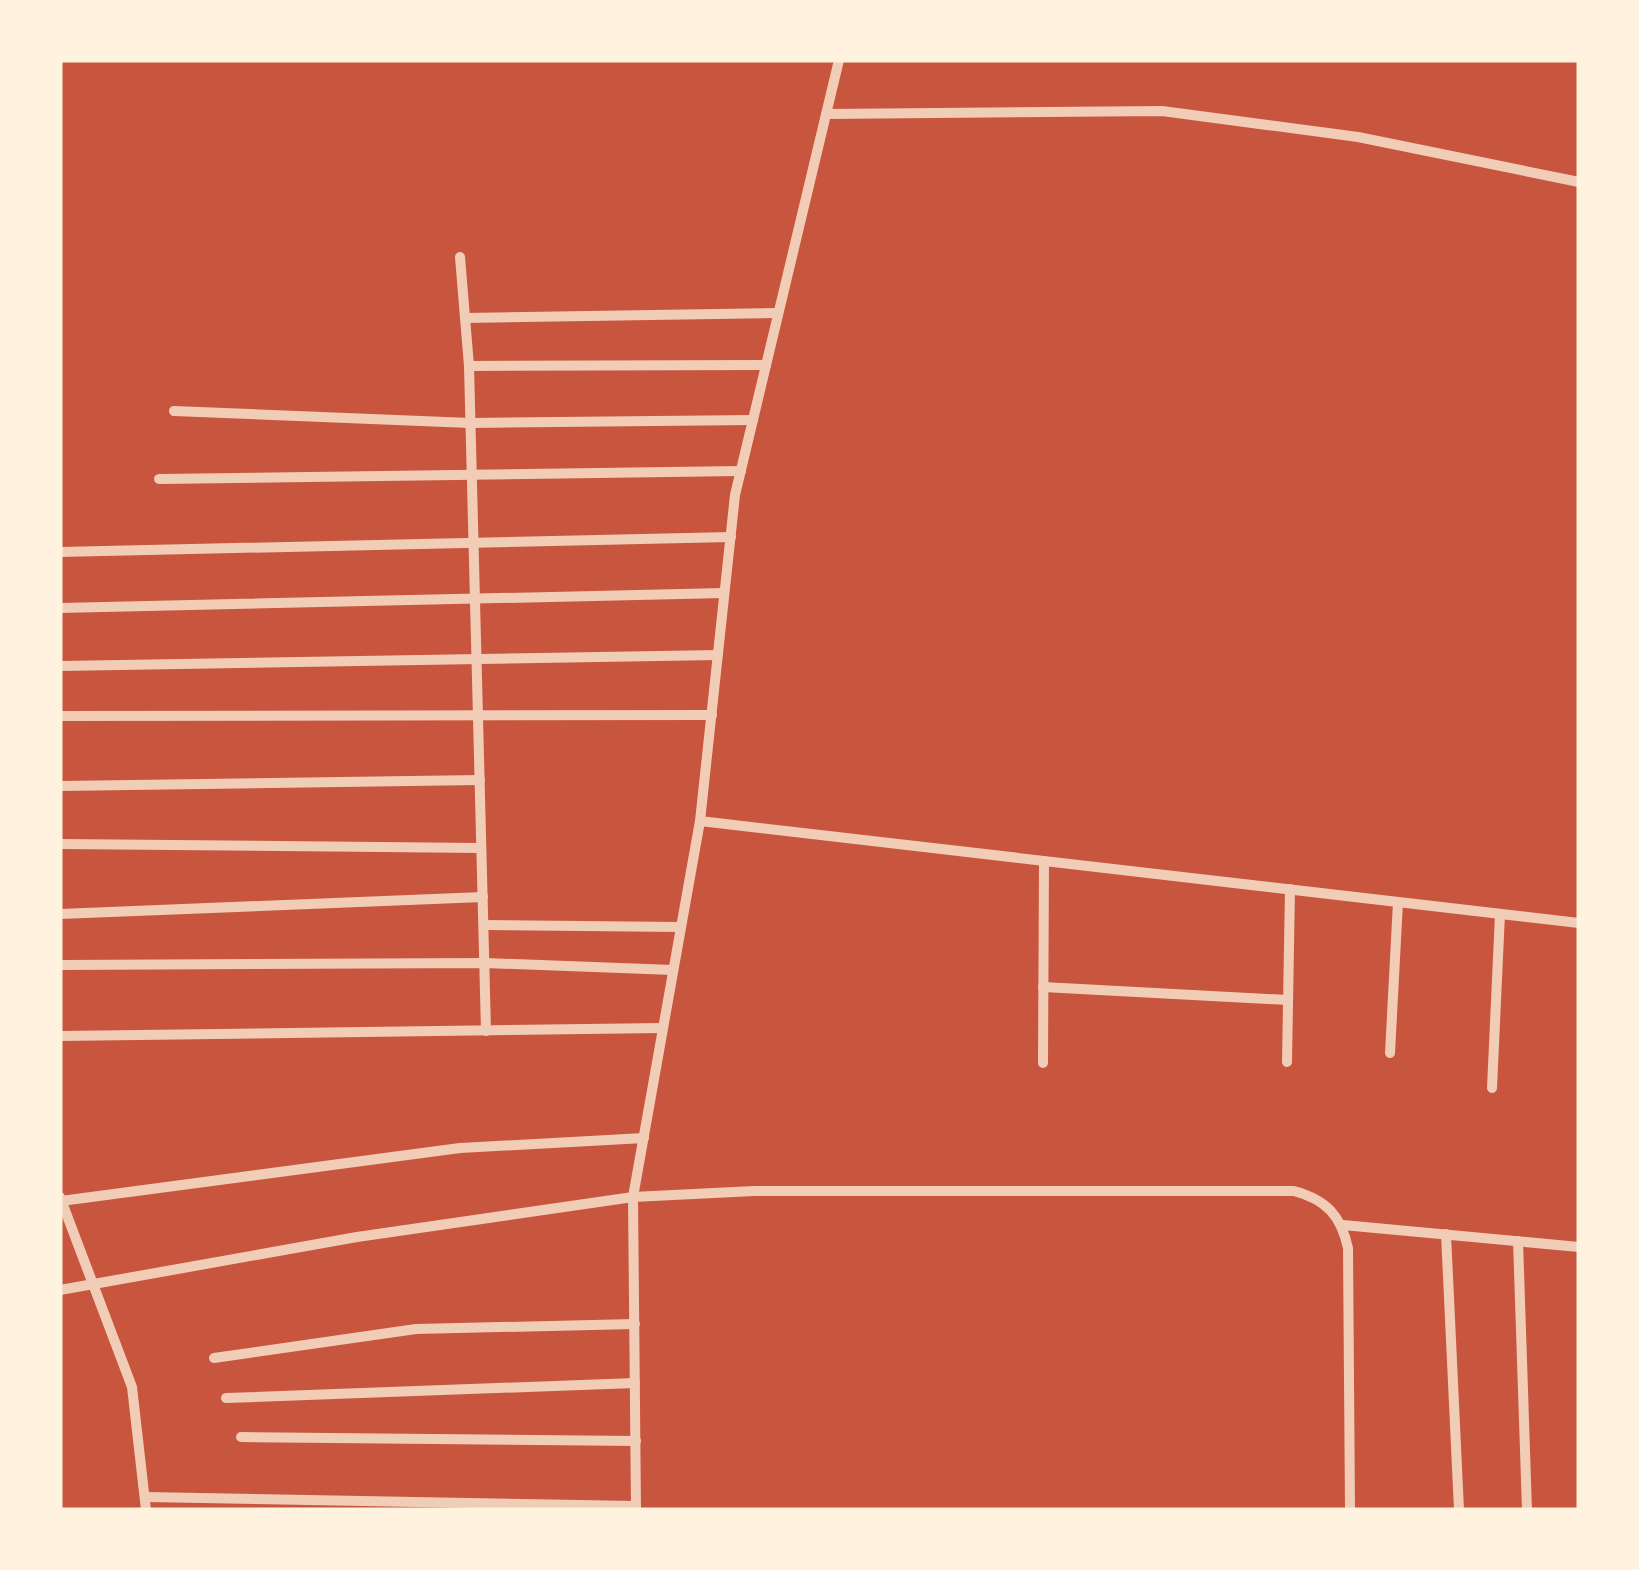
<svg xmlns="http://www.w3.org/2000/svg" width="1639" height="1570" viewBox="0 0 1639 1570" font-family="'Fira Sans Condensed',sans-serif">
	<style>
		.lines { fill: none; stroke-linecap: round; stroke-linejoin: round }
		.minor { stroke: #f1ccb7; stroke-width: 10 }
	</style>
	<rect width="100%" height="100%" fill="#c8553d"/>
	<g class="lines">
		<g class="minor">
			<path d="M839,60L735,495L700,821L1579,923"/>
			<path d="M826,114L1162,111L1358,137L1579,182"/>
			<path d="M460,257L469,366L486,1031"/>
			<path d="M465,318L778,313"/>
			<path d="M469,366L766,365"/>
			<path d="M174,411L470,423L753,420"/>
			<path d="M159,479L741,471"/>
			<path d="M60,552L731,537"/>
			<path d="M60,608L724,593"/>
			<path d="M60,666L718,655"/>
			<path d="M60,716L712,715"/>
			<path d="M60,786L480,780"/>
			<path d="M60,844L481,848"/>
			<path d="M60,914L483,897"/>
			<path d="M484,925L681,927"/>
			<path d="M60,965L485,963L673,970"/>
			<path d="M1043,987L1288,1000"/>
			<path d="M60,1036L663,1028"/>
			<path d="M1390,1053L1398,902"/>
			<path d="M1287,1062L1290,889"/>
			<path d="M1043,1063L1044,861"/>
			<path d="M1492,1088L1500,914"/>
			<path d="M60,1197L132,1387L146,1510"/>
			<path d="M61,1201L460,1148L644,1138"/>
			<path d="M1343,1225L1579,1247"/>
			<path d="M1446,1234L1459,1510"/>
			<path d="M1518,1241L1527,1510"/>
			<path d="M60,1290L357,1237L633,1197L754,1191H1294C1327,1200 1341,1216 1348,1248L1350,1510"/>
			<path d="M214,1358L416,1329L635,1324"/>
			<path d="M226,1398L635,1383"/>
			<path d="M241,1437L636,1441"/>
			<path d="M145,1497L636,1506"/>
			<path d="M636,1510L633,1197L700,821"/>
		</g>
	</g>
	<rect width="1639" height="1570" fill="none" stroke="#fff3e0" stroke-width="125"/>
</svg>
